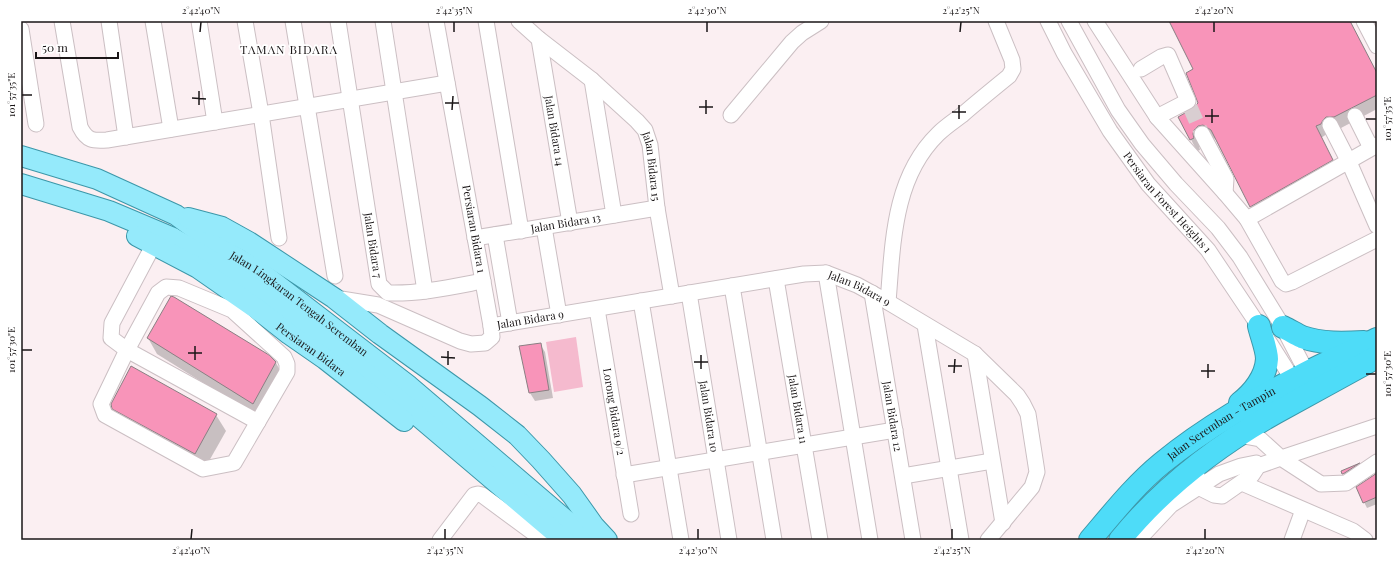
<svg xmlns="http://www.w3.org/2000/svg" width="1398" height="561" viewBox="0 0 1398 561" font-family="'Playfair Display',serif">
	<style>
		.green { fill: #f5bace }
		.shadow { fill: #0003 }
		.building { fill: #f894b9; stroke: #8a7f83 }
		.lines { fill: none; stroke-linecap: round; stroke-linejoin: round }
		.minor-tunnel { stroke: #d9ced1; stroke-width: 15; stroke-dasharray: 15 8; stroke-linecap: butt }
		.minor-casing { stroke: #cbbfc3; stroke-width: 17 }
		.major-casing { stroke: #3c97a9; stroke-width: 22 }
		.highway-casing { stroke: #3c97a9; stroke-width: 24 }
		.minor { stroke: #fff; stroke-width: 15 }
		.major { stroke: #95eafb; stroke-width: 20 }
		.highway { stroke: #4edcf8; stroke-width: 22 }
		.ticks { fill: none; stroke: #1a1617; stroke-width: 1.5 }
		.labels { text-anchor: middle; stroke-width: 3.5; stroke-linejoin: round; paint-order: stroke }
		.street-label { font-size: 11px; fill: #1a1617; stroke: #fff }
		.neighbourhood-label { font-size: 12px; letter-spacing: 1px; fill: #1a1617; stroke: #fff }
		.neatline { fill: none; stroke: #1a1617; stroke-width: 1.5 }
		.ticks-label { font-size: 10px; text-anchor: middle; fill: #1a1617 }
	</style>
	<rect width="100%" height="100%" fill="#fbeff2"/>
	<path class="green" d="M576,337L583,387L554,392L546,342Z"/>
	<g class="shadow">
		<path d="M1170,21H1350L1377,74V109L1341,128L1337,127L1321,138L1338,171L1257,218L1217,140L1210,136L1200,141L1199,146L1200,150L1197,151L1179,117L1193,110L1199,103L1194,70Z"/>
		<path d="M148,338L268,356L276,363L285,379L263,420L157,354Z"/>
		<path d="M540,344L545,352L553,398L535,401L530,393Z"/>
		<path d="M113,408L216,415L226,431L204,470L123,425Z"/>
		<path d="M1360,464L1361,465L1345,476L1342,471Z"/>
		<path d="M1377,474V504L1367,508L1364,502Z"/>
	</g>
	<g class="building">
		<path d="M1169,21H1350L1377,73V95L1334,117H1326L1323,120L1321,124L1316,126L1333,160L1250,207L1211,130L1203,125L1198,126L1194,130L1193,134L1194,138L1190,140L1178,117L1192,109L1198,103L1186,73L1193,69Z"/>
		<path d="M171,296L174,297L269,355L276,362L253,404L147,338Z"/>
		<path d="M541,343L549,390L529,393L519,346Z"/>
		<path d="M131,366L217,414L195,454L112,409L111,404Z"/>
		<path d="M1360,463L1343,474H1342L1341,471Z"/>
		<path d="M1377,473V497L1363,503L1356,487Z"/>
	</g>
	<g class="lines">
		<path class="minor-tunnel" d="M1190,107L1202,134"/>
		<defs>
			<g id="minor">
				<path d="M62,21L80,127C87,141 93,141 107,140L447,83"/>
				<path d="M109,21L126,137"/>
				<path d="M153,21L171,129"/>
				<path d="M199,21L215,122"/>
				<path d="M245,21L261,114L279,238"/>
				<path d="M293,21L335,276"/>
				<path id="s1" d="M338,21L379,284L388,293C420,294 451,287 483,281"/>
				<path d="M383,21L425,291"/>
				<path d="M486,21L521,231"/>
				<path id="s2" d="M519,21L539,39L592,80L637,121L645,130L650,145L657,208L672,296"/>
				<path id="s3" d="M1048,21L1064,53L1110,131L1148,184L1208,250L1259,326L1293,380"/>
				<path d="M1069,21L1118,110L1142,144L1176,184L1218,228L1240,257L1283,327L1307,373"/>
				<path d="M1095,21L1157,117L1225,193L1247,219L1282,281L1286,284L1292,282L1377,239"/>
				<path d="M1364,21L1377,46"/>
				<path d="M21,29L36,124"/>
				<path id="s4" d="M539,39L570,223"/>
				<path d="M1141,69L1161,57L1168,55L1188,101L1157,117"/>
				<path d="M592,80L614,215"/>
				<path d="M731,115L792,42L802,33L821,21"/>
				<path d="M1355,116L1371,148"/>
				<path d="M1330,125L1349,162L1377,226"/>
				<path d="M1202,134L1226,179L1225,193"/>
				<path d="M1247,219L1377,145"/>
				<path d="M544,227L559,315"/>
				<path d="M495,235L510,323"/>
				<path id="s5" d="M475,238L657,208"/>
				<path d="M154,244L112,323L111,338L127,350L258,422"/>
				<path d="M826,273L870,540"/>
				<path id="s6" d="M776,279L820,540"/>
				<path d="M732,286L774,540"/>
				<path d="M166,287L179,288L232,310L284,357L287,364V372L234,463L203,469L105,415L101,404L127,350L158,293Z"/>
				<path id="s7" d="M689,293L729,540"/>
				<path id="s8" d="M872,293L913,540"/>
				<path d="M335,298L378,305L460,341L471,344L485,343L492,337L491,326L436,21"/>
				<path d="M641,301L681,540"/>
				<path d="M888,302C893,243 893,178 938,134C945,127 954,121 962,115C977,102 993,89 1009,76L1013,69L1012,60L996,21"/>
				<path id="s9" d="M597,309L631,514"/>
				<path d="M925,325L961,540"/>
				<path id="s10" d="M491,326L804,274L826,273L857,285L888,302L975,354L1017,395L1023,404L1028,414L1037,472L1032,487L988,540"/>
				<path d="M975,354L1003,523"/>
				<path d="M1239,435L1260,439L1281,458L1377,426"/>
				<path d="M1196,466L1198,487L1214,495L1222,496L1252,475L1258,466L1281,458L1321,484L1346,483L1377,462"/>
				<path d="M624,475L895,430"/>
				<path d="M903,476L992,461"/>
				<path d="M1242,483L1353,531L1365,540"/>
				<path d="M440,540L474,495L478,494L482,495L543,540"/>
				<path d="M1138,540L1171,505L1219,474L1241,466L1256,463L1258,466"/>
				<path d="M1292,540L1303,510"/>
			</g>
			<g id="major">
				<path id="s11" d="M21,156L97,179L176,215L218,246L259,271L409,386L589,540"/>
				<path d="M21,184L109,211L173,238L217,264L277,304L372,378L405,405L564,540"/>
				<path d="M188,218L222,227L249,242L334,298L380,334L480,406L517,435L541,460L572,495L594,526L607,540"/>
				<path id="s12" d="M137,236L198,268L257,309L289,334L325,359L404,421"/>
			</g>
			<g id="highway">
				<path d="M1283,327C1289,330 1296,334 1302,337C1322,344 1344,343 1364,342"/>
				<path d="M1240,403C1253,393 1266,377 1267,359C1267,350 1261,335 1259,326"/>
				<path id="s13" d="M1090,540C1113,513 1135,485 1162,463C1206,427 1256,399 1306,373C1329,361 1354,351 1377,339"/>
				<path d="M1120,540C1162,488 1217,446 1275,413C1309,394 1343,376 1377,357"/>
			</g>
		</defs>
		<use href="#minor" class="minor-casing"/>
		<use href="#major" class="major-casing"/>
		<use href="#highway" class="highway-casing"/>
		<use href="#minor" class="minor"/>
		<use href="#major" class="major"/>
		<use href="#highway" class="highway"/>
	</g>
	<path class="ticks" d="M200,32L201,22M454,32V22M707,32V22M960,32L961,22M1214,32V22M22,95H32M192,98L206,99M445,103H459M199,105V91M699,107H713M452,110L453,96M952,112H966M706,114V100M1205,116H1219M959,119V105M1366,119H1376M1212,123V109M22,350H32M188,353H202M441,357L455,358M195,360V346M694,362H708M448,365V351M948,366H962M701,369V355M1201,371H1215M954,373L955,359M1366,374H1376M1208,378V364M191,539L192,529M445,539V529M698,539V529M952,539V529M1205,539V529"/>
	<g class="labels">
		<g class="street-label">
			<text dy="4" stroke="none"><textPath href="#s4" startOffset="93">Jalan Bidara 14</textPath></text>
			<text dy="4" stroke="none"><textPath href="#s2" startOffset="204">Jalan Bidara 15</textPath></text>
			<text dy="4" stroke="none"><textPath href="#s3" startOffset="218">Persiaran Forest Heights 1</textPath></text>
			<text dy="4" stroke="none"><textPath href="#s5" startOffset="92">Jalan Bidara 13</textPath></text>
			<text transform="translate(474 229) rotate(80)" y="4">Persiaran Bidara 1</text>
			<text dy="4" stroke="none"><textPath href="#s1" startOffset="227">Jalan Bidara 7</textPath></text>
			<text dy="4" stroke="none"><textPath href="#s10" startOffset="376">Jalan Bidara 9</textPath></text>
			<text dy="4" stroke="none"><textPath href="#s11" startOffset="318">Jalan Lingkaran Tengah Seremban</textPath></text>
			<text dy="4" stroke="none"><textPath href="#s10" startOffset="40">Jalan Bidara 9</textPath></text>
			<text dy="4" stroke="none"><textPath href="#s12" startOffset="208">Persiaran Bidara</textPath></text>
			<text dy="4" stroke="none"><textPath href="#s6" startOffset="132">Jalan Bidara 11</textPath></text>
			<text dy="4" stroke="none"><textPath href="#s9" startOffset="104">Lorong Bidara 9/2</textPath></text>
			<text dy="4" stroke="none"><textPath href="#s7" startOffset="125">Jalan Bidara 10</textPath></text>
			<text dy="4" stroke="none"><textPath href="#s8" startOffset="125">Jalan Bidara 12</textPath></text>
			<text dy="4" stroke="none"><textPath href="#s13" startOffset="177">Jalan Seremban - Tampin</textPath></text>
		</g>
		<g class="neighbourhood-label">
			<text x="289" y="54">TAMAN BIDARA</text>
		</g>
	</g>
	<rect width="1398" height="561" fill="none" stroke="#ffffff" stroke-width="44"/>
	<path d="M36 52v6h82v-6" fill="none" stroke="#1a1617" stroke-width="2"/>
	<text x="42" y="52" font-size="12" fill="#1a1617" stroke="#ffffff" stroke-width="3" paint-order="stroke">50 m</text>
	<rect x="22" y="22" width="1354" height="517" class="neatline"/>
	<g class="ticks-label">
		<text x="201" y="14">2°42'40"N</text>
		<text x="454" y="14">2°42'35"N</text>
		<text x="707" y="14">2°42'30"N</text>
		<text x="961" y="14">2°42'25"N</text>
		<text x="1214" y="14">2°42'20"N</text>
		<text transform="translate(11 95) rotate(-90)" y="4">101°57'35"E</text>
		<text transform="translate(1387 119) rotate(-90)" y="4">101°57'35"E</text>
		<text transform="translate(11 350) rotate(-90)" y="4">101°57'30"E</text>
		<text transform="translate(1387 374) rotate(-90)" y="4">101°57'30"E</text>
		<text x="191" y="554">2°42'40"N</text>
		<text x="445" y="554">2°42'35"N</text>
		<text x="698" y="554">2°42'30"N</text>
		<text x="952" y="554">2°42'25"N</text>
		<text x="1205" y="554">2°42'20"N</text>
	</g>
</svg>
